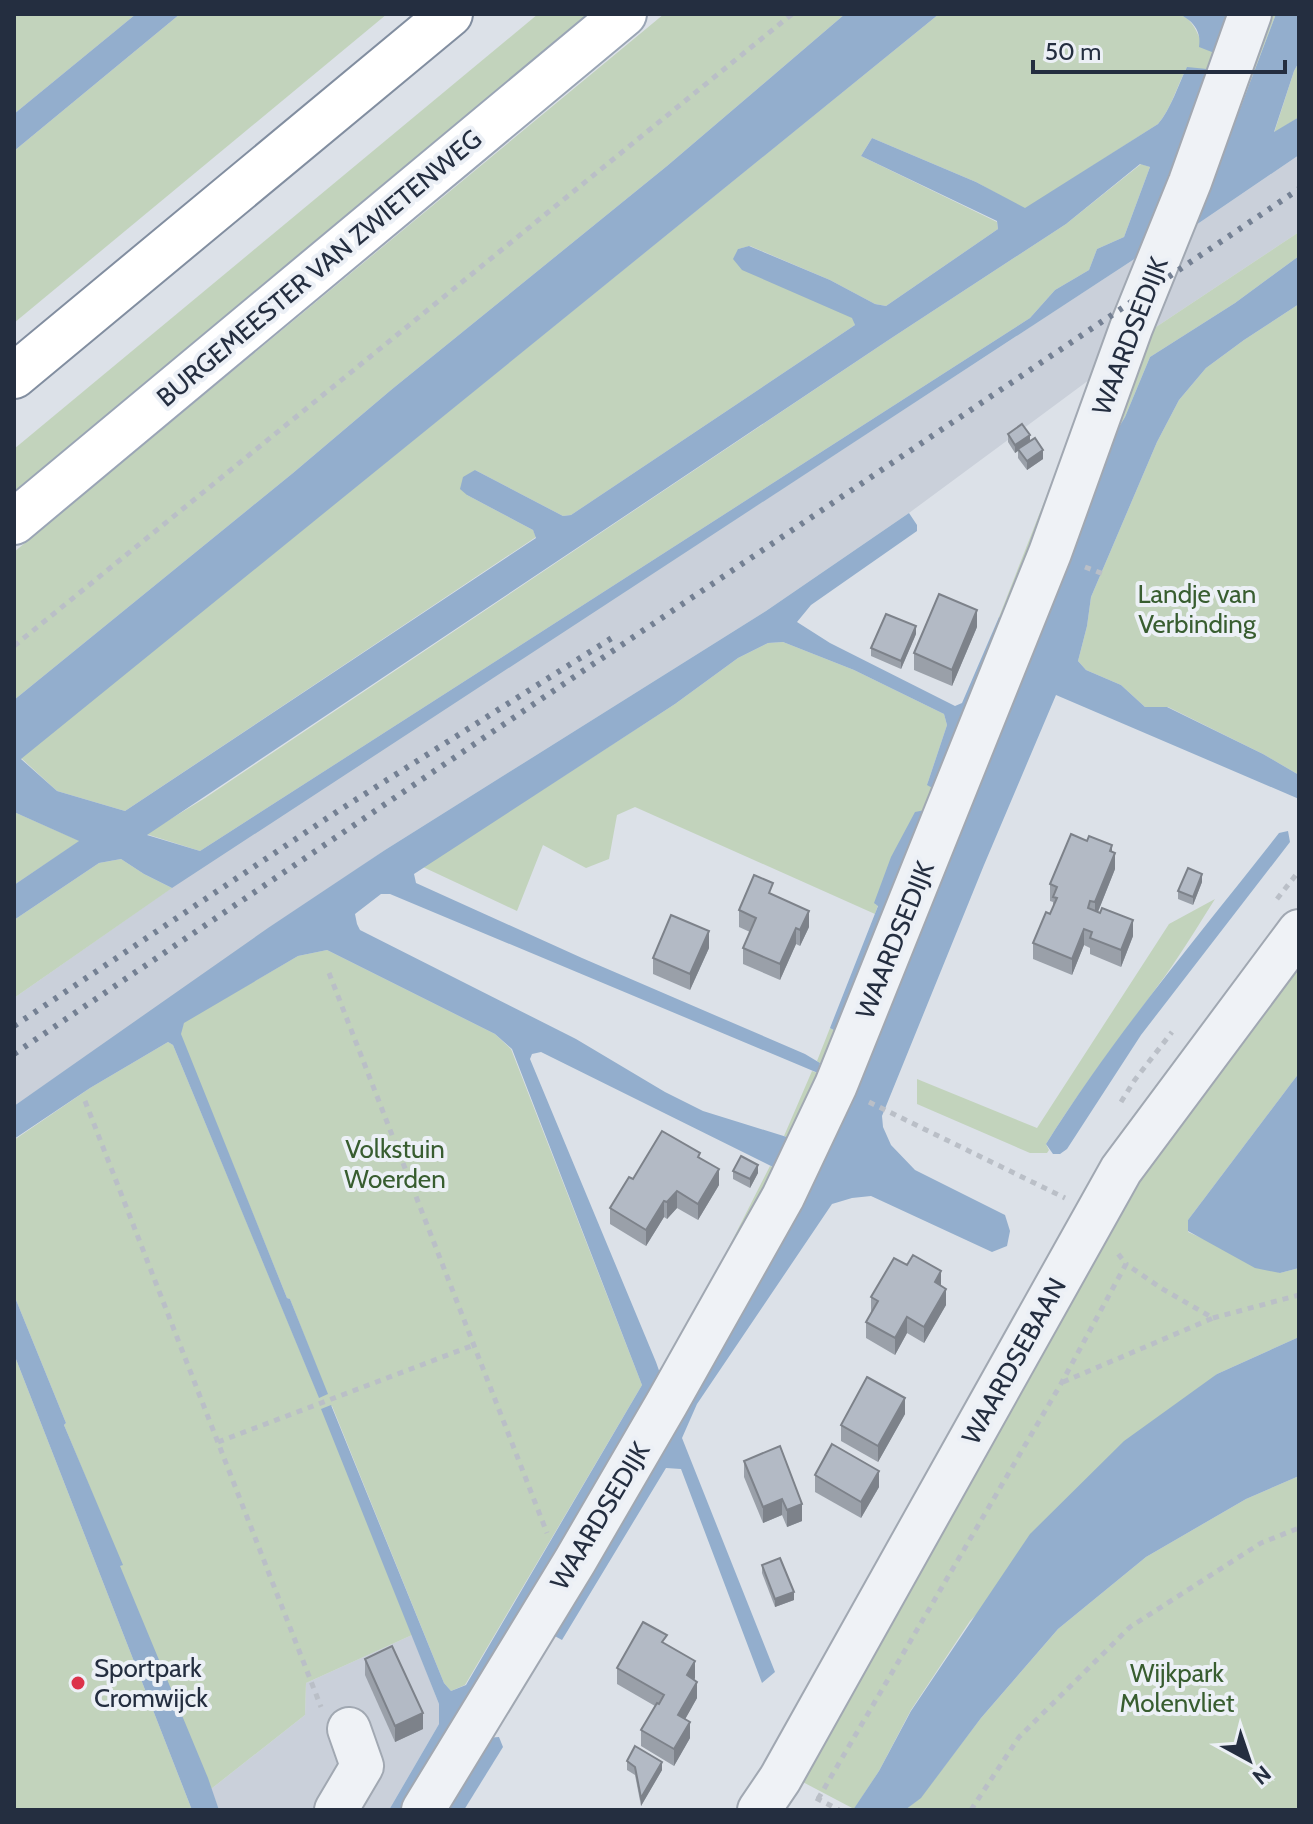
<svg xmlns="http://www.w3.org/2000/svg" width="1313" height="1824" viewBox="0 0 1313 1824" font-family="Cabin,sans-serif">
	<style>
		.built { fill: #cad0da }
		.green { fill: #c2d3bc }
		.water { fill: #93aecd; fill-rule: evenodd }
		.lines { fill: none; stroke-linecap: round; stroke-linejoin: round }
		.minor-casing { stroke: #a1a8b2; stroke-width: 46 }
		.major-casing { stroke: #9aa5b5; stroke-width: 48 }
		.highway-casing { stroke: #828ea0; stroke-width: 48 }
		.path { stroke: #babfc7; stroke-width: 5; stroke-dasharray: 6 6; stroke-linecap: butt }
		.minor { stroke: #eff2f6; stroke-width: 42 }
		.major { stroke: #fff; stroke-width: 44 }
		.highway { stroke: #fff; stroke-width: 44 }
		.rail { stroke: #748093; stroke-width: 6; stroke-dasharray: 4 8; stroke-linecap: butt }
		.wall { fill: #9aa0a9 }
		.shaded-wall { fill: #7d828a }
		.building { fill: #b3bac5; stroke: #7d828a; stroke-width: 2 }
		.poi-dot { fill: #dc324a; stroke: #ecf0f6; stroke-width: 3 }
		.labels { text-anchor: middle; stroke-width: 8; stroke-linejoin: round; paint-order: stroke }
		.street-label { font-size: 26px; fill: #242e40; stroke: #ecf0f6 }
		.park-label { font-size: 26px; fill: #385d30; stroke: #ecf0f6 }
		.poi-label { font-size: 26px; fill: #242e40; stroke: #ecf0f6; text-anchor: start }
	</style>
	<rect width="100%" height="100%" fill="#dce1e8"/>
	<g class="built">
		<path d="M1299,155V232L1150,331L1093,377L909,513L766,611L385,850L14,1106V998L190,875L1139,256L1196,225Z"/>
		<path d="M412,1635L439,1704V1724L389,1810H219L211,1789L305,1715L306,1683Z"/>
	</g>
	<g class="green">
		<path d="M14,14H136L14,114Z"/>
		<path d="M180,14H387L14,323V151Z"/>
		<path d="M538,14H592L14,496V449Z"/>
		<path d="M664,14H845L667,166L391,390L293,473L14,700V552Z"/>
		<path d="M939,14H1179C1191,19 1195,27 1200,39L1238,14H1276L1196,225L1139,256L1187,67C1177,86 1171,109 1158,124L1025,209L976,182L872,138L861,156L997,222L998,229L886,306L875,304L830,280L750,246L738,249L853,318L855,325L571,515L563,516L475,470L467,495L533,530L536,537L125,811L57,791L21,758Z"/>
		<path d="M1299,62V117L1274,133L1294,71Z"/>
		<path d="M1141,164L1150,167L1124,237L1097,249L1089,270L1055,290L1030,318L200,851L146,834L205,798L890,339L1066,224Z"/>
		<path d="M1299,232V256L1235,303L1150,357L1125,417L1102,455L846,1103L662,1379L770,1166L773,1167L790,1138L784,1136L812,1071L818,1073L820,1063L817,1061L830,1028L840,1034L903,899L875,904L878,905L875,914L635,807L617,815L609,859L586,868L543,845L517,911L423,867L675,704L738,658L768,643L783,642L854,670L944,714L947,725L927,785L1009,620L999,617L1093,377L1150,331Z"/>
		<path d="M1299,304V775L1263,754L1168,707H1145L1121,685L1086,670L1078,661L1087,626L1091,597L1157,442L1179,400L1206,368L1244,340Z"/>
		<path d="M14,812L80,841L14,885Z"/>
		<path d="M121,859L144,874L172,888L14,998V920L99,863Z"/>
		<path d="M1215,899C1196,929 1178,959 1157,987C1119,1039 1080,1089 1046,1144L1049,1150L1047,1153H1030L917,1104V1079L1037,1128L1169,924Z"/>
		<path d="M327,950L495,1034L511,1049L642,1385L465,1685L451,1691L444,1683L332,1406L322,1409L412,1635L306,1683L305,1715L211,1789L119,1566L122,1565L64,1425L66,1423L14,1295V1140L90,1088L168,1042L173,1045L319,1397L327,1394L290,1299L287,1298L180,1034L184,1022L298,956Z"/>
		<path d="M1299,965V1073L1188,1220V1232L1280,1273L1299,1268V1337L1217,1374L970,1621L911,1710L879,1771L854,1809L799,1780L1147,1159Z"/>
		<path d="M14,1354L192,1810H14Z"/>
		<path d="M1299,1476V1810H905L921,1797L981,1718L1058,1629L1146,1557L1246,1499Z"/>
	</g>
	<g class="water">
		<path d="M136,14H180L14,151V114Z"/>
		<path d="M845,14H939L21,759L57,791L125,811L536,538L533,530L467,495L460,489L463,477L475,470L563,516L571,515L855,325L852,318L742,270L733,259L738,249L749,246L830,280L875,304L886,306L998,229L997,221L861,156L872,138L976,182L1025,208L1158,124C1171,109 1178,85 1187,67L1207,69L1213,83L1139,256L172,888L144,874L121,859L99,863L14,920V885L79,841L14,812V700L293,473L391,390L667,166ZM1140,164L1150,167L1124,237L1097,249L1089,270L1055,290L1030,318L200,851L147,835L890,339L1066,224Z"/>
		<path d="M1179,14H1238L1217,54L1199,47C1202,31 1192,20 1179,14Z"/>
		<path d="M1276,14H1299V62L1294,71L1274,132L1299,117V155L1196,225Z"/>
		<path d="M1299,256V304L1244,340L1206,368L1179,400L1157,442L1091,597L1087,626L1078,661L1086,670L1121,685L1145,707H1167L1263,754L1299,775V799L1056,695L984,865L882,1116L883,1127L891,1145L915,1170L1005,1215L1010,1231L1007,1246L992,1252L871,1196L852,1198L832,1204L697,1404L682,1438L775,1672L762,1683L681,1469L666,1468L562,1640L551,1634L694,1389L1102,455L1125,417L1150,357L1235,303Z"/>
		<path d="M909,513L917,525V531L811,605L797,622L830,643L955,706L962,703L999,617L1009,620L936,790L927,785L947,725L944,714L854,670L783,642L768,643L738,658L675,704L414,874L416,883L582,958L805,1054L820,1063L818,1073L390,894H381L355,914L357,924L360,930L576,1039L665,1092L703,1111L790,1138L779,1163H776L773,1167L541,1052L532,1054L530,1059L656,1362L662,1379L407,1810H389L439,1724V1704L321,1409L331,1405L444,1683L451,1691L466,1685L642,1385L512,1049L495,1034L327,950L298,956L184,1023L181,1034L287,1298L290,1299L328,1394L319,1398L173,1045L168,1042L90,1088L14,1139V1106L268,928L385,850L766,611Z"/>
		<path d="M925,810L841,1034L830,1028L878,906L874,903L891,857L915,812Z"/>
		<path d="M1288,831L1290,842L1141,1035L1067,1149L1060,1154H1053L1046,1144C1115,1034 1199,935 1279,833Z"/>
		<path d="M1299,1073V1268L1280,1273L1255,1268L1188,1231V1220Z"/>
		<path d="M14,1295L66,1423L64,1425L123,1565L120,1566L208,1778L219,1810H192L14,1354Z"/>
		<path d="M1299,1337V1476L1246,1499L1146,1557L1058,1629L981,1718L921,1798L905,1810H853L879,1771L911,1711L1030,1534L1124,1441L1217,1374Z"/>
		<path d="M499,1737L503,1747L464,1810H441L486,1738Z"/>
	</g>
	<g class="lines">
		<defs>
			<g id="minor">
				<path d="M336,1810L362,1766L349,1729"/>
				<path d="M423,1810L575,1561L667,1403L783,1197L836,1085L1050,553L1131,328L1190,182L1250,14"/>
				<path d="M759,1810L780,1779L1121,1170L1299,931"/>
			</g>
			<path id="major" d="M14,522L624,14"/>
			<path id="highway" d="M14,376L450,14"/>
		</defs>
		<use href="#minor" class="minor-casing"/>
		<use href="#major" class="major-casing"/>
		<use href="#highway" class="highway-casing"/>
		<g class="path">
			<path d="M1085,567L1106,575"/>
			<path d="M14,646L792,14"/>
			<path d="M1277,899L1299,871"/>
			<path d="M329,973L547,1533"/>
			<path d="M85,1101L321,1707"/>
			<path d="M869,1102L1065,1198"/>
			<path d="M1121,1102L1134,1081L1172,1032"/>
			<path d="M1213,1318L1299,1295"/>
			<path d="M1063,1382L1213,1318L1161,1288L1126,1264"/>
			<path d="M218,1442L474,1345"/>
			<path d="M816,1798L839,1810"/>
			<path d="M818,1799L1062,1382L1126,1264L1116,1251"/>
			<path d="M971,1810L1019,1737L1130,1627L1261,1543L1299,1528"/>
		</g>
		<use href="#minor" class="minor"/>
		<use href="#major" class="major"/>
		<use href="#highway" class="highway"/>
		<g class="rail">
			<path d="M14,1026L338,811L615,636"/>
			<path d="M14,1054L1299,189"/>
		</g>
	</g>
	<g class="wall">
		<path d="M1008,434L1030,442L1043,459L1027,470L1018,458V451L1015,453L1008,442Z"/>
		<path d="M977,627L952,686L914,670V653Z"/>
		<path d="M916,634L901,669L871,656V648Z"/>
		<path d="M1115,869L1098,912L1133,936L1121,967L1090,954V948L1084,945L1072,975L1033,959V943L1053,907V902L1050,901V884Z"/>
		<path d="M1202,882L1193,905L1178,899V891Z"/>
		<path d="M773,895L809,927L800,946L796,944L780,980L743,964V948L750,932L739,927V910Z"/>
		<path d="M709,948L690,990L653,974V958Z"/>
		<path d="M700,1158L719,1185L698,1220L677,1208L667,1219L664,1217L646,1246L610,1224V1208L633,1179Z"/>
		<path d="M733,1171L758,1173L750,1188L733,1179Z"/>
		<path d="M941,1285L946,1305L924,1343L907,1333L895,1355L866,1338V1322L871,1313V1297Z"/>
		<path d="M905,1414L878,1462L841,1441V1425Z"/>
		<path d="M780,1446L802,1521L787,1527L782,1515L763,1523L744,1477V1461Z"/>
		<path d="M815,1475L879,1487L861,1518L815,1492Z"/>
		<path d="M762,1565L794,1600L775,1607L762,1573Z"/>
		<path d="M667,1645L695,1678L694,1680L697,1698L685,1719L690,1738L674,1766L641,1746V1730L655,1706L617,1684V1668Z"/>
		<path d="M365,1659L423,1729L395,1742L365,1675Z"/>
		<path d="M627,1761L662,1770L641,1806L635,1775L627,1770Z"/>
	</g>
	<g class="shaded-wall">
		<path d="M1030,435V443L1015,453V445Z"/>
		<path d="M1043,450V459L1027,470V461Z"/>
		<path d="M977,610V627L952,686V670Z"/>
		<path d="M916,626V634L901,669V661Z"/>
		<path d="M1112,845V860L1115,853V869L1095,919V902Z"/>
		<path d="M1202,874V882L1193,905V897Z"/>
		<path d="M809,911V927L800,946V930Z"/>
		<path d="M1133,920V936L1121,967V950Z"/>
		<path d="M796,928V944L780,980V964Z"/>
		<path d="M1084,929V945L1072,975V959Z"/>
		<path d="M709,931V948L690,990V974Z"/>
		<path d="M758,1165V1173L750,1188V1179Z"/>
		<path d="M719,1169V1185L698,1220V1204Z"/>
		<path d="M677,1191V1208L667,1219V1202Z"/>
		<path d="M664,1201V1217L646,1246V1230Z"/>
		<path d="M941,1271V1288L935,1282Z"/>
		<path d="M946,1289V1305L924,1343V1327Z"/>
		<path d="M907,1317V1333L895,1355V1338Z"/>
		<path d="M905,1398V1414L878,1462V1446Z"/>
		<path d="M879,1471V1487L861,1518V1502Z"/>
		<path d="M782,1499V1515L763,1523V1507Z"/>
		<path d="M802,1504V1521L787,1527V1510Z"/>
		<path d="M794,1592V1600L775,1607V1599Z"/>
		<path d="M695,1661V1678L687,1692V1675Z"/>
		<path d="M697,1682V1698L678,1732V1715Z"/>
		<path d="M423,1713V1729L395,1742V1726Z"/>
		<path d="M690,1722V1738L674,1766V1749Z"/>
		<path d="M662,1762V1770L641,1806V1798Z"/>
	</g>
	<g class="building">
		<path d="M1022,424L1030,435L1015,445L1008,434Z"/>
		<path d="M1035,438L1043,450L1027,461L1018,449Z"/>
		<path d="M939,594L977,610L952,670L914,653Z"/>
		<path d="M886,614L916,626L901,661L871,648Z"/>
		<path d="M1071,834L1087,841L1089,836L1112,845L1110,851L1115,853L1095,902L1090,901L1088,908L1100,913L1102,908L1133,920L1121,950L1090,938L1092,932L1084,929L1072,959L1033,943L1046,912L1050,914L1057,898L1053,897L1057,887L1050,884Z"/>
		<path d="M1188,868L1202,874L1193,897L1178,891Z"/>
		<path d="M754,875L773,883L769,893L809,911L800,930L796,928L780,964L743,948L756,918L739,910Z"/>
		<path d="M671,915L709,931L690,974L653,958Z"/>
		<path d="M662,1131L700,1153L698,1157L719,1169L698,1204L677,1191L667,1202L664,1201L646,1230L610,1208L629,1177L633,1179Z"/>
		<path d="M741,1156L758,1165L750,1179L733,1171Z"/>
		<path d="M913,1255L941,1271L935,1282L946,1289L924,1327L907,1317L895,1338L866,1322L878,1301L871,1297L894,1258L907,1265Z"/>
		<path d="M867,1377L905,1398L878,1446L841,1425Z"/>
		<path d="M832,1444L879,1471L861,1502L815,1475Z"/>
		<path d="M780,1446L802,1504L787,1510L782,1499L763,1507L744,1461Z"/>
		<path d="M780,1558L794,1592L775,1599L762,1565Z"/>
		<path d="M643,1622L667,1635L662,1642L695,1661L687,1675L697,1682L678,1715L690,1722L674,1749L641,1730L657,1703L659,1704L664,1695L617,1668Z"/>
		<path d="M392,1646L423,1713L395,1726L365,1659Z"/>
		<path d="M635,1746L662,1762L641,1798L635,1767L627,1761Z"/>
	</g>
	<circle class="poi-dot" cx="78" cy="1683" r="8"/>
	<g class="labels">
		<g class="street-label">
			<text transform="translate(319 268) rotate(-40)" y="9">BURGEMEESTER VAN ZWIETENWEG</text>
			<text transform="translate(1130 336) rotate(-69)" y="9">WAARDSEDIJK</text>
			<text transform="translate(895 940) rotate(-68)" y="9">WAARDSEDIJK</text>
			<text transform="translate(1014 1361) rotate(-61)" y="9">WAARDSEBAAN</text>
			<text transform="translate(600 1516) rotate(-59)" y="9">WAARDSEDIJK</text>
		</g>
		<g class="park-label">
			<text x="1197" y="603">Landje van<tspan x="1197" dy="30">Verbinding</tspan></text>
			<text x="395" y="1158">Volkstuin<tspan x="395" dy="30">Woerden</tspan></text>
			<text x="1177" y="1682">Wijkpark<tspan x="1177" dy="30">Molenvliet</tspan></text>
		</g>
		<g class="poi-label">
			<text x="94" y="1677">Sportpark<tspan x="94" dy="30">Cromwijck</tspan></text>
		</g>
	</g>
	<rect width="1313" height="1824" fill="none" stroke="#242e40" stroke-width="32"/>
	<g transform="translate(1249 1760) rotate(140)" stroke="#ecf0f6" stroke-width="6" paint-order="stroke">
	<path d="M0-6L14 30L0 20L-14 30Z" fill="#242e40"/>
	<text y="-12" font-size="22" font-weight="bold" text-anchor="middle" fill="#242e40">N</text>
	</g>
	<path d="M1033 60v12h252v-12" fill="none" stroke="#242e40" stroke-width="4"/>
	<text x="1045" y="60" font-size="24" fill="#242e40" stroke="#ecf0f6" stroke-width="6" paint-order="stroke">50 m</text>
</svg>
